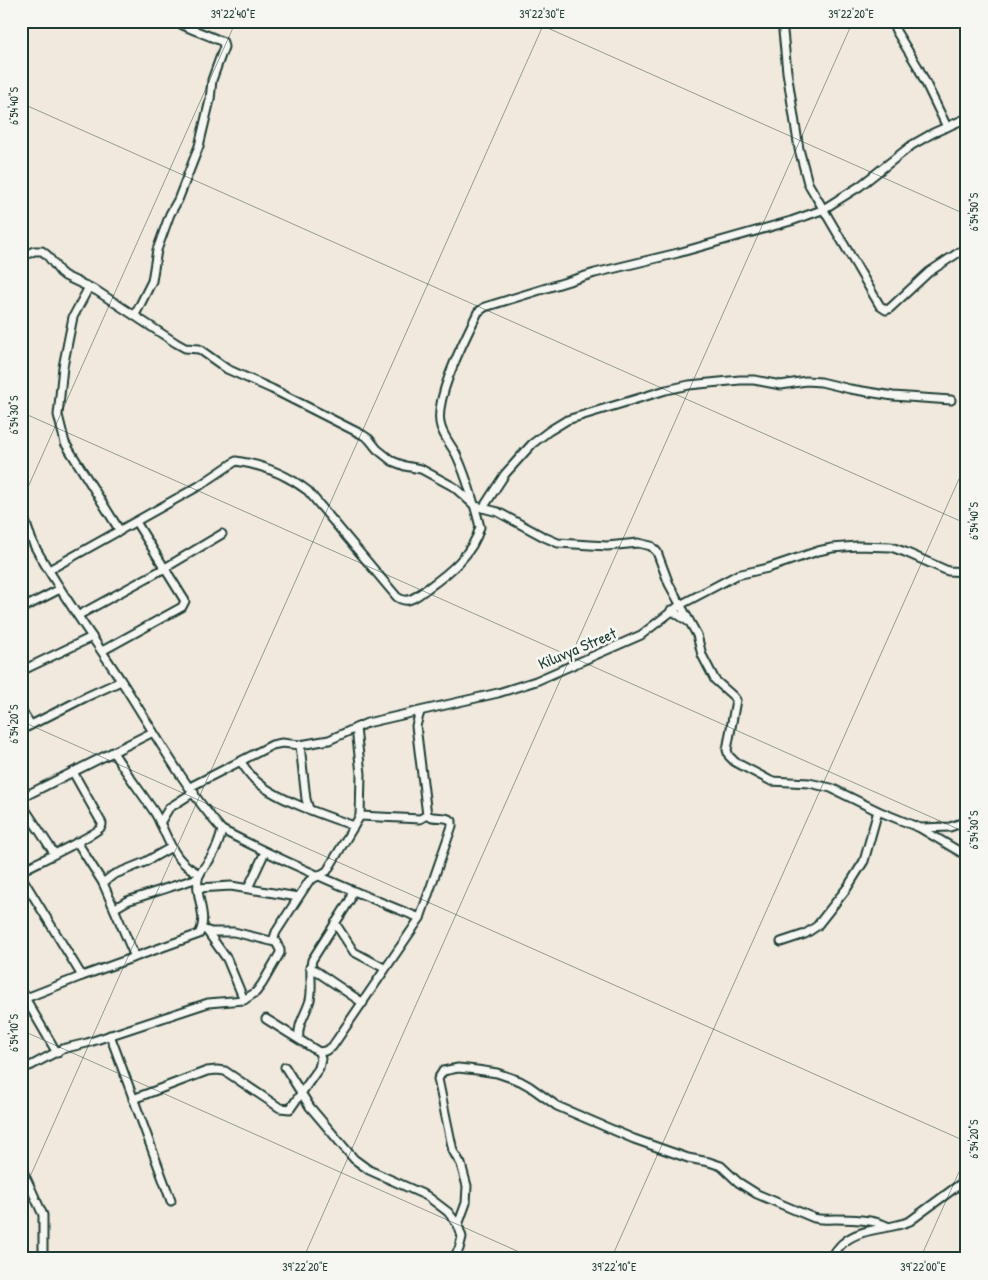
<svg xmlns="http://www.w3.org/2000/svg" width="988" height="1280" viewBox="0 0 988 1280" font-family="'Patrick Hand',sans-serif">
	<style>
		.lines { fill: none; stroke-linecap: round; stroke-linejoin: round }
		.minor-casing { stroke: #1f3d34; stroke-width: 11 }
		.minor { stroke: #f6f6f2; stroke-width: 7 }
		.ticks { fill: none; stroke: #1f3d34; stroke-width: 1; stroke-opacity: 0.45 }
		.labels { text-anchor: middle; stroke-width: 5; stroke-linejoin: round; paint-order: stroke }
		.street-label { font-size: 16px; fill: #1f3d34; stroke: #f6f6f2 }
		.neatline { fill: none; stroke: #1f3d34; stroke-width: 2 }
		.ticks-label { font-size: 12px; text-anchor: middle; fill: #1f3d34 }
	</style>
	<rect width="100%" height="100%" fill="#f1e9de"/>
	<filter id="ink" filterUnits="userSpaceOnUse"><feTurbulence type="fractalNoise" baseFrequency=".02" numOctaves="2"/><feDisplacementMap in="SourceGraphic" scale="10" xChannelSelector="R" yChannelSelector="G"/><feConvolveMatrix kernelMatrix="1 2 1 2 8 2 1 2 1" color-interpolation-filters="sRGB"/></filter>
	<g filter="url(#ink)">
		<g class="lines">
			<defs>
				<g id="minor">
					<path d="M782,21L787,72L799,149L808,183L880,306L886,310L889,309L929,272L967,247"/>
					<path d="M892,21L896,31L918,67L947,127"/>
					<path d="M21,257L34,251H42L47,255L60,272L65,276L97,291L176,343L185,348L199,349L227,369L272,389L363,435L369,439L377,449L392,461L405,466L421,469L454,487L475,506L498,512L544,537L558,543L607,546L638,543L651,546L657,552L669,584L697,635L702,655L715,680L733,696L736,700L727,750L729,756L735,762L771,781L809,783L831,788L878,811L920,828L967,856"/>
					<path d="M89,287L73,317L63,367L58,415L65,443L120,531"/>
					<path d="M135,315L152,281L157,250L170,214L178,200L199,146L210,100L212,80L224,47L223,42C207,34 190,30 175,21"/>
					<path d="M483,508L505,474L532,444L549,431L567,420L666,390L689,385L740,380H754L781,385L806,381L821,382L850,389L893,396L951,400"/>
					<path d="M21,512C27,523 29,536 35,547C61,594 93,637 122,682C154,732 183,785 222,830C220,840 216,850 210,859C206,866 199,872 198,879C195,898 209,916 199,934L82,976L26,998"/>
					<path d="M21,535H30"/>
					<path d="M49,570L199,486L236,461C264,465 286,474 308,491L397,597C400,599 403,601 408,600C415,599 422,592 428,588C449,573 473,554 480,527C474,503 467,477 456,454C451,445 444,437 441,427C432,401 466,337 478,312L485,307L595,273L678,253L791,221L822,210L860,186L912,145L933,133L967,118"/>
					<path d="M21,609L60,589"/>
					<path d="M671,610L689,622"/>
					<path d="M79,615L165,568L222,534"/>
					<path d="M102,651L182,607L185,601L136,522"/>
					<path d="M21,671L92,637"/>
					<path d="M21,710L31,725"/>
					<path d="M21,730L86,697L121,681"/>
					<path d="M300,745L306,799L309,809"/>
					<path d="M113,752C126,773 141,792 155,813C169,837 171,861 200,874"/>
					<path d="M241,762C245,768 250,775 255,780C276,800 327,816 354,826"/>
					<path d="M190,787L272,745L282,743L300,745L329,740L367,723L498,693L536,681L641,635L680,605L737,575L768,568L818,551L832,548L857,546L891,547L905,552L948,571L967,572"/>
					<path d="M21,798L153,732"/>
					<path d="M21,803L54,853"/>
					<path d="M360,816L420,819L427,815"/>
					<path d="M160,823L169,808L194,792"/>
					<path d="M921,828L950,827L967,821"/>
					<path d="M222,830C286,863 352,891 420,918"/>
					<path d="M77,842L103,883L135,957"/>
					<path d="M21,871C32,865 99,833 101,827C103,824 102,823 100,820L73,772"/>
					<path d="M21,876L82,976"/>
					<path d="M103,883L113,875L145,862L170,848"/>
					<path d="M198,888L231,886L298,897"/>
					<path d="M248,888L265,852"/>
					<path d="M115,908L127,901L198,878"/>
					<path d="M335,923L354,952L384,968"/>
					<path d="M205,930L211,932H234L275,942"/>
					<path d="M207,931L227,959L244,1000"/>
					<path d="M781,942L805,934L817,926L847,888L864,861L878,811"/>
					<path d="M310,967L363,1003"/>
					<path d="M21,991L57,1053"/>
					<path d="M266,1019L319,1052L325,1051L332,1047L420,918L452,826V821C445,815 435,820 427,815L416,726L420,712"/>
					<path d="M110,1035L171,1201"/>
					<path d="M299,1039C297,1024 306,1014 310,1000C313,987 309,973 312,960L350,900L352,891"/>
					<path d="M285,1067L310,1107L354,1159L369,1170L427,1196L448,1212L458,1225L462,1237L459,1249L453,1259"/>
					<path d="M21,1069L32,1065L62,1049L87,1043L208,1003L244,1000L256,992L262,984L280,953V950L274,938L276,932L309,881L327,871L360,816L361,774L356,728"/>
					<path d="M133,1099L207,1071L217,1070L225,1071L280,1108L290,1109L319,1068L321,1059L319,1052"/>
					<path d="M21,1167L43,1215V1251"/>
					<path d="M458,1225L466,1203L467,1186L461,1164L453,1151L438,1079L443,1071L458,1068L477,1070L497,1073L520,1081L529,1086L557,1106L634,1139L688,1158L709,1162L721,1166L738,1182L757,1194L814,1218C821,1220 827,1219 835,1219C849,1219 874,1219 887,1226"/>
					<path d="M830,1259C834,1254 838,1247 843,1243C861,1227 890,1230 910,1221L967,1179"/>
				</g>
			</defs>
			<use href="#minor" class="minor-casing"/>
			<use href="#minor" class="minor"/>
		</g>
	</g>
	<path class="ticks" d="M532,21L967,215M21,103L967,524M21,412L967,833M21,503L236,21M21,721L967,1142M21,1030L535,1259M21,1197L545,21M303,1259L853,21M611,1259L967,461M920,1259L967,1154"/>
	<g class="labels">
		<g class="street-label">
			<text transform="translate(577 648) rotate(-23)" y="6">Kiluvya Street</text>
		</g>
	</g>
	<rect width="988" height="1280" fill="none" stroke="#f6f6f2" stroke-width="55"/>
	<rect x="28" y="28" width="932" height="1224" class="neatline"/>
	<g class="ticks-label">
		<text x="233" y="18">39°22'40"E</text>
		<text x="542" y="18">39°22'30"E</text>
		<text x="851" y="18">39°22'20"E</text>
		<text transform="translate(14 106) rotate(-90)" y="4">6°54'40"S</text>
		<text transform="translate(974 212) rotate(-90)" y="4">6°54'50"S</text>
		<text transform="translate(14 415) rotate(-90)" y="4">6°54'30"S</text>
		<text transform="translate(974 521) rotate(-90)" y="4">6°54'40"S</text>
		<text transform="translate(14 724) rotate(-90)" y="4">6°54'20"S</text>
		<text transform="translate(974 830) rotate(-90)" y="4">6°54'30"S</text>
		<text transform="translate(14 1033) rotate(-90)" y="4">6°54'10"S</text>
		<text transform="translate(974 1139) rotate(-90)" y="4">6°54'20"S</text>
		<text x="305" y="1271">39°22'20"E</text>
		<text x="614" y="1271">39°22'10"E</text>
		<text x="923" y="1271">39°22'00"E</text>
	</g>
</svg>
